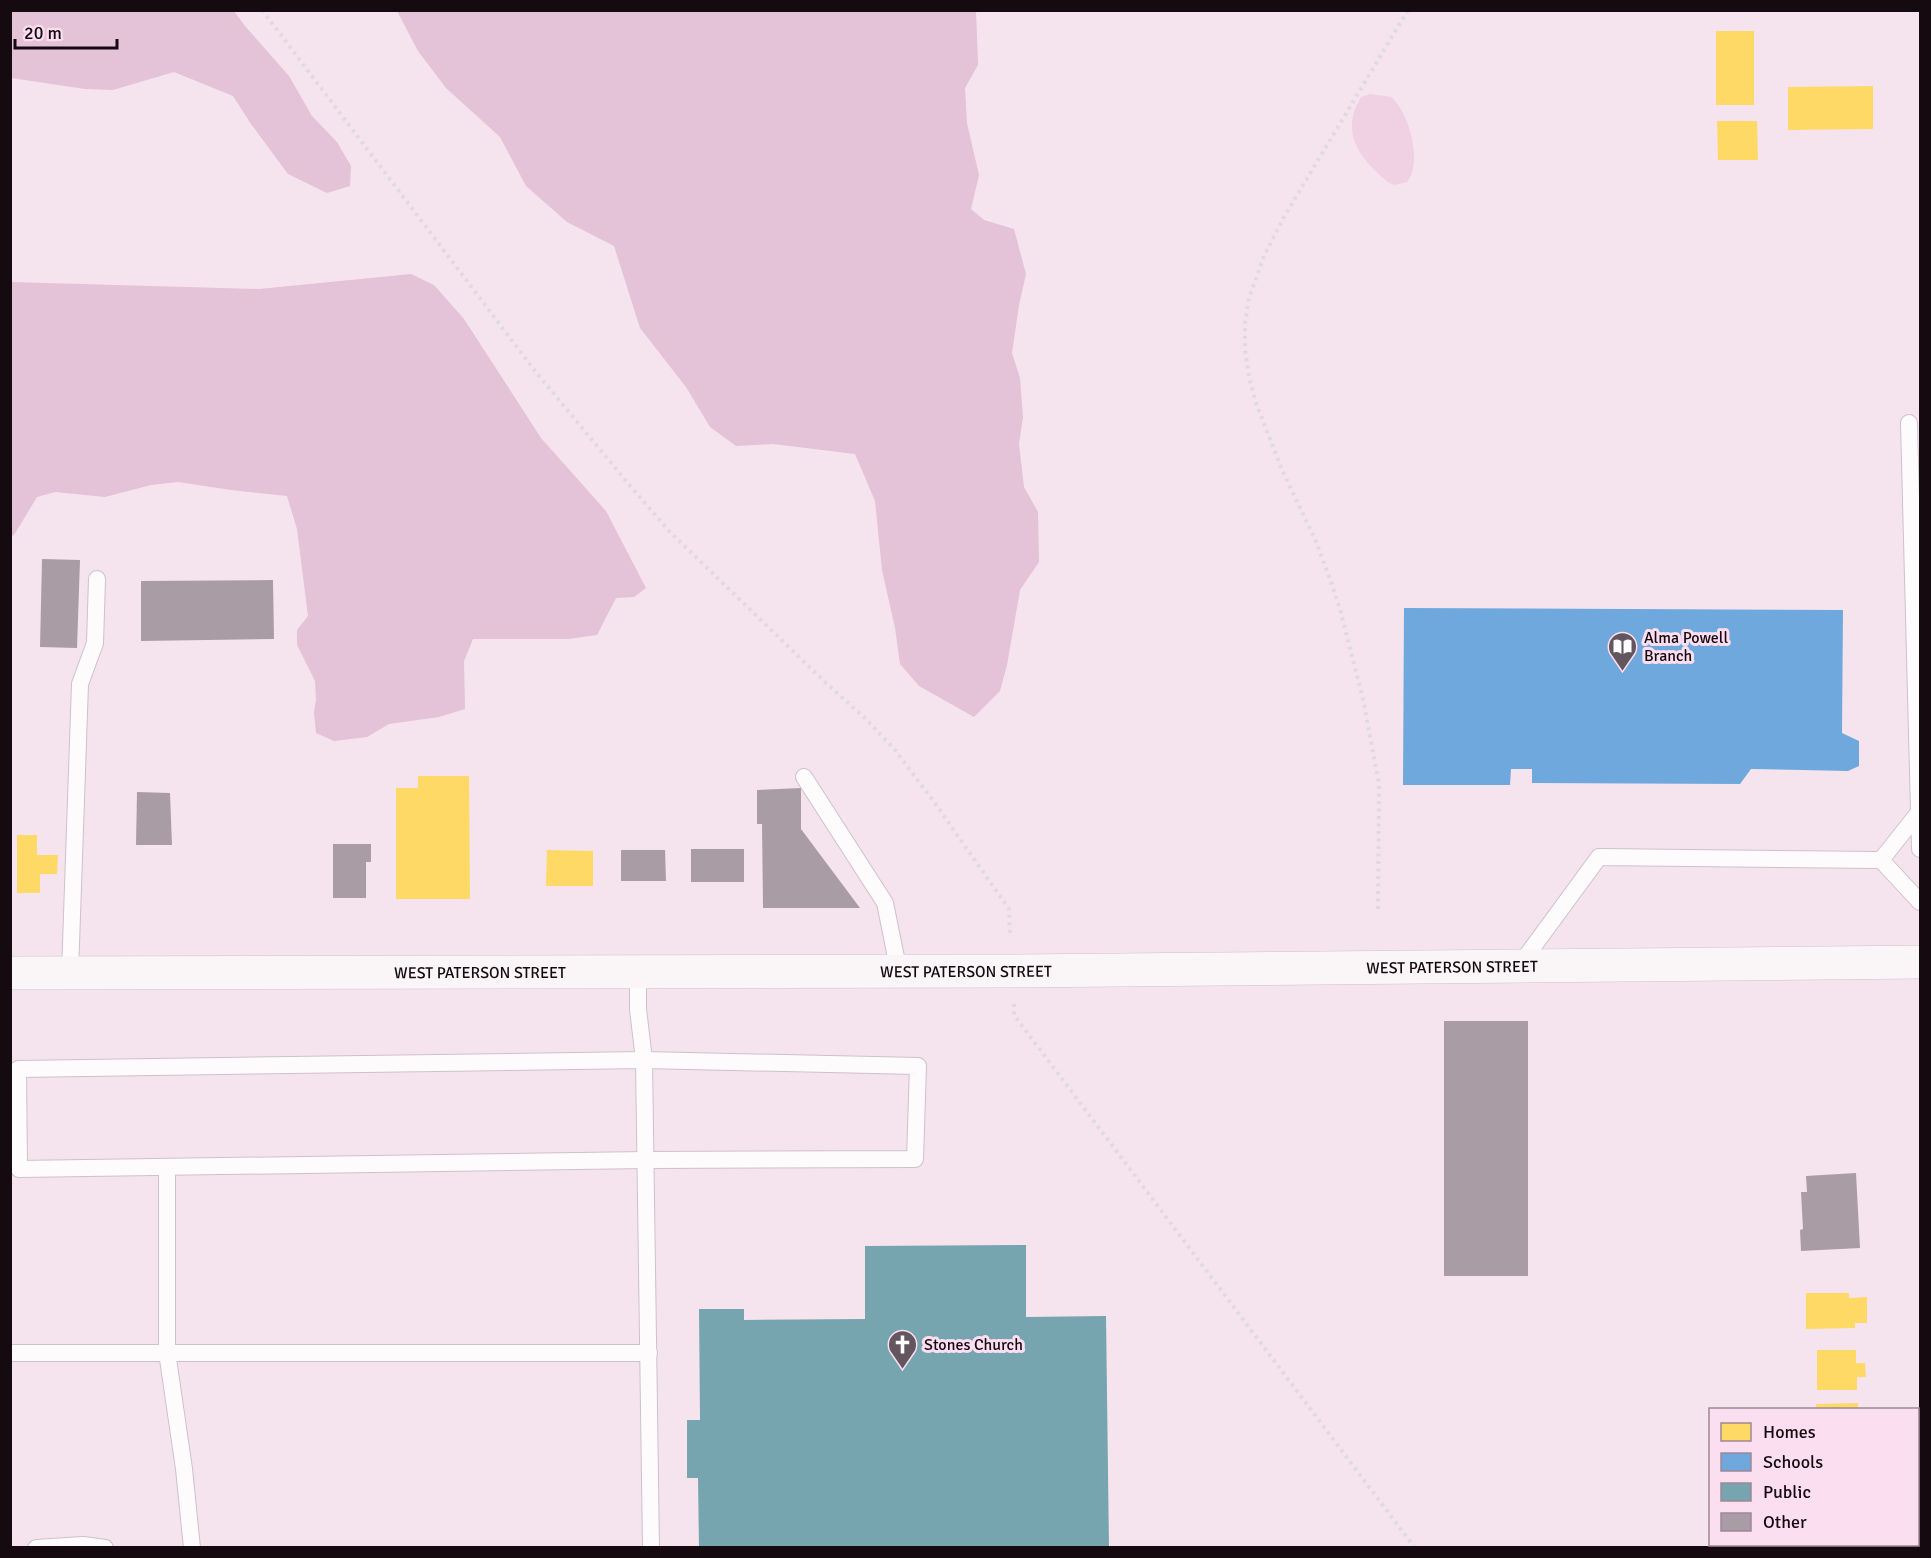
<svg xmlns="http://www.w3.org/2000/svg" width="1931" height="1558" viewBox="0 0 1931 1558" font-family="Signika,sans-serif">
	<style>
		.green { fill: #efd1e3 }
		.forest { fill: #e4c2d7 }
		.homes { fill: #ffd966 }
		.schools { fill: #6fa8dc }
		.public { fill: #76a5af }
		.building { fill: #a99ca4 }
		.lines { fill: none; stroke-linecap: round; stroke-linejoin: round }
		.lane-casing { stroke: #cec1c9; stroke-width: 18 }
		.secondary-casing { stroke: #cec1c9; stroke-width: 34 }
		.path { stroke: #dfdadd; stroke-width: 4; stroke-dasharray: 3 4.5; stroke-linecap: butt }
		.lane { stroke: #fefbfc; stroke-width: 16 }
		.secondary { stroke: #faf6f8; stroke-width: 33 }
		.labels { text-anchor: middle; stroke-width: 6; stroke-linejoin: round; paint-order: stroke }
		.poi-label { font-size: 16px; fill: #140a10; stroke: #fbdeef; text-anchor: start }
		.street-label { font-size: 16px; fill: #140a10; stroke: #fbdeef }
	</style>
	<rect width="100%" height="100%" fill="#f5e4ee"/>
	<path class="green" d="M1370,94L1391,97C1409,112 1423,163 1407,182L1395,185L1389,183C1360,159 1339,133 1361,97Z"/>
	<g class="forest">
		<path d="M11,10L234,11L245,26L289,76L312,116L337,142L351,166L350,186L327,193L288,174L251,124L233,96L174,72L113,90L85,89L11,78Z"/>
		<path d="M397,11H976L978,65L965,88L967,123L979,175L971,209L984,220L1014,229L1026,274L1019,305L1012,353L1020,378L1023,417L1019,444L1024,487L1038,512L1039,562L1020,590L1007,665L1000,691L974,717L919,686L900,664L895,628L882,570L875,501L855,454L773,444L736,446L710,427L686,387L640,328L614,246L567,222L526,186L500,137L446,88L418,51Z"/>
		<path d="M411,274L434,285L464,319L541,438L606,511L646,588L634,597L616,598L597,635L568,639H473L464,661L465,709L439,717L389,724L367,737L334,741L316,733L314,712L316,700L315,681L297,645V630L308,616L297,529L287,496L231,490L178,482L151,485L105,497L55,492L37,497L14,535L11,536V282L259,289Z"/>
	</g>
	<g class="homes">
		<rect x="1716" y="31" width="38" height="74"/>
		<path d="M1873,86V129L1788,130V87Z"/>
		<path d="M1717,121H1757L1758,160H1718Z"/>
		<path d="M418,776H469L470,899H396V788H418Z"/>
		<path d="M17,835H37V855H58L57,874H40V893H17Z"/>
		<path d="M547,850L593,851V886H546Z"/>
		<path d="M1806,1293H1849V1298L1867,1297V1323H1855V1328L1806,1329Z"/>
		<path d="M1817,1350H1856V1363H1865L1866,1377H1857V1390H1817Z"/>
		<path d="M1858,1403V1410H1816V1404Z"/>
	</g>
	<path class="schools" d="M1404,608L1843,610L1842,733L1859,741V766L1848,771L1751,769L1740,784L1532,783V769H1511L1510,785H1403Z"/>
	<path class="public" d="M1026,1245V1317L1106,1316L1109,1548H699L698,1478H687V1420H700L699,1309H744V1320L865,1319V1246Z"/>
	<g class="building">
		<path d="M42,559L80,560L77,648L40,647Z"/>
		<path d="M273,580L274,639L141,641V581Z"/>
		<path d="M801,788V829L860,908H763L762,824H757V790Z"/>
		<path d="M137,792L170,793L172,845H136Z"/>
		<path d="M333,844H371V862H366V898H333Z"/>
		<rect x="691" y="849" width="53" height="33"/>
		<path d="M621,850H665L666,881H621Z"/>
		<rect x="1444" y="1021" width="84" height="255"/>
		<path d="M1856,1173L1860,1248L1801,1251L1800,1230L1803,1229L1801,1192H1807L1806,1176Z"/>
	</g>
	<g class="lines">
		<defs>
			<g id="lane">
				<path d="M1909,423L1920,849"/>
				<path d="M804,777L885,903L899,972"/>
				<path d="M1881,860L1920,811"/>
				<path d="M1519,966L1599,857L1881,860L1920,902"/>
				<path d="M638,972V1009L644,1060L651,1548"/>
				<path d="M70,973L80,684L95,643L97,579"/>
				<path d="M644,1060L918,1066L915,1159L646,1160L19,1169L18,1069Z"/>
				<path d="M167,1167V1352L184,1469L192,1548"/>
				<path d="M10,1353H649"/>
				<path d="M36,1548L83,1545L105,1548"/>
			</g>
			<g id="secondary">
				<path id="s1" d="M10,973L1011,971L1920,962"/>
			</g>
		</defs>
		<use href="#lane" class="lane-casing"/>
		<use href="#secondary" class="secondary-casing"/>
		<g class="path">
			<path d="M262,10L535,371L631,487L670,532L826,683L865,718L895,750L932,799L1009,909L1010,937"/>
			<path d="M1378,909L1379,784L1363,699L1340,609L1330,579L1315,539L1282,470L1256,403L1249,377L1245,349V324L1249,298L1264,256L1284,217L1408,10"/>
			<path d="M1014,1004V1015L1415,1548"/>
		</g>
		<use href="#lane" class="lane"/>
		<use href="#secondary" class="secondary"/>
	</g>
	<defs>
		<symbol id="library-pin" viewBox="-11 -11 22 30"><path d="M0 17L-7.5 6A9.5 9.5 0 1 1 7.5 6Z" fill="#63565e" stroke="#fbdeef"/><path d="M-6-4Q-3-5.5-.7-3.5V5Q-3 3-6 4ZM6-4Q3-5.5 .7-3.5V5Q3 3 6 4Z" fill="#fff"/></symbol>
		<symbol id="church-pin" viewBox="-11 -11 22 30"><path d="M0 17L-7.5 6A9.5 9.5 0 1 1 7.5 6Z" fill="#63565e" stroke="#fbdeef"/><path d="M-1.2-6h2.4v3.5h3.3v2.4h-3.3V6h-2.4V-.1h-3.3v-2.4h3.3Z" fill="#fff"/></symbol>
	</defs>
	<g fill-rule="evenodd">
		<use href="#library-pin" x="1606" y="630" width="33" height="45"/>
		<use href="#church-pin" x="886" y="1328" width="33" height="45"/>
	</g>
	<g class="labels">
		<g class="poi-label">
			<text x="1644" y="643">Alma Powell<tspan x="1644" dy="18">Branch</tspan></text>
			<text x="924" y="1350">Stones Church</text>
		</g>
		<g class="street-label">
			<text dy="6" stroke="none"><textPath href="#s1" startOffset="1442">WEST PATERSON STREET</textPath></text>
			<text dy="6" stroke="none"><textPath href="#s1" startOffset="956">WEST PATERSON STREET</textPath></text>
			<text dy="6" stroke="none"><textPath href="#s1" startOffset="470">WEST PATERSON STREET</textPath></text>
		</g>
	</g>
	<rect width="1931" height="1558" fill="none" stroke="#140a10" stroke-width="24"/>
	<rect x="1709" y="1408" width="210" height="138" fill="#fbdeef" stroke="#9f8996" stroke-width="1.5"/>
	<rect x="1721" y="1423" width="30" height="18" fill="#ffd966" stroke="#9f8996" stroke-width="1.5"/>
	<text x="1763" y="1438" font-size="18" fill="#140a10">Homes</text>
	<rect x="1721" y="1453" width="30" height="18" fill="#6fa8dc" stroke="#9f8996" stroke-width="1.5"/>
	<text x="1763" y="1468" font-size="18" fill="#140a10">Schools</text>
	<rect x="1721" y="1483" width="30" height="18" fill="#76a5af" stroke="#9f8996" stroke-width="1.5"/>
	<text x="1763" y="1498" font-size="18" fill="#140a10">Public</text>
	<rect x="1721" y="1513" width="30" height="18" fill="#a99ca4" stroke="#9f8996" stroke-width="1.5"/>
	<text x="1763" y="1528" font-size="18" fill="#140a10">Other</text>
	<path d="M15 39v9h102v-9" fill="none" stroke="#140a10" stroke-width="3"/>
	<text x="24" y="39" font-size="18" fill="#140a10" stroke="#fbdeef" stroke-width="4.5" paint-order="stroke">20 m</text>
</svg>
